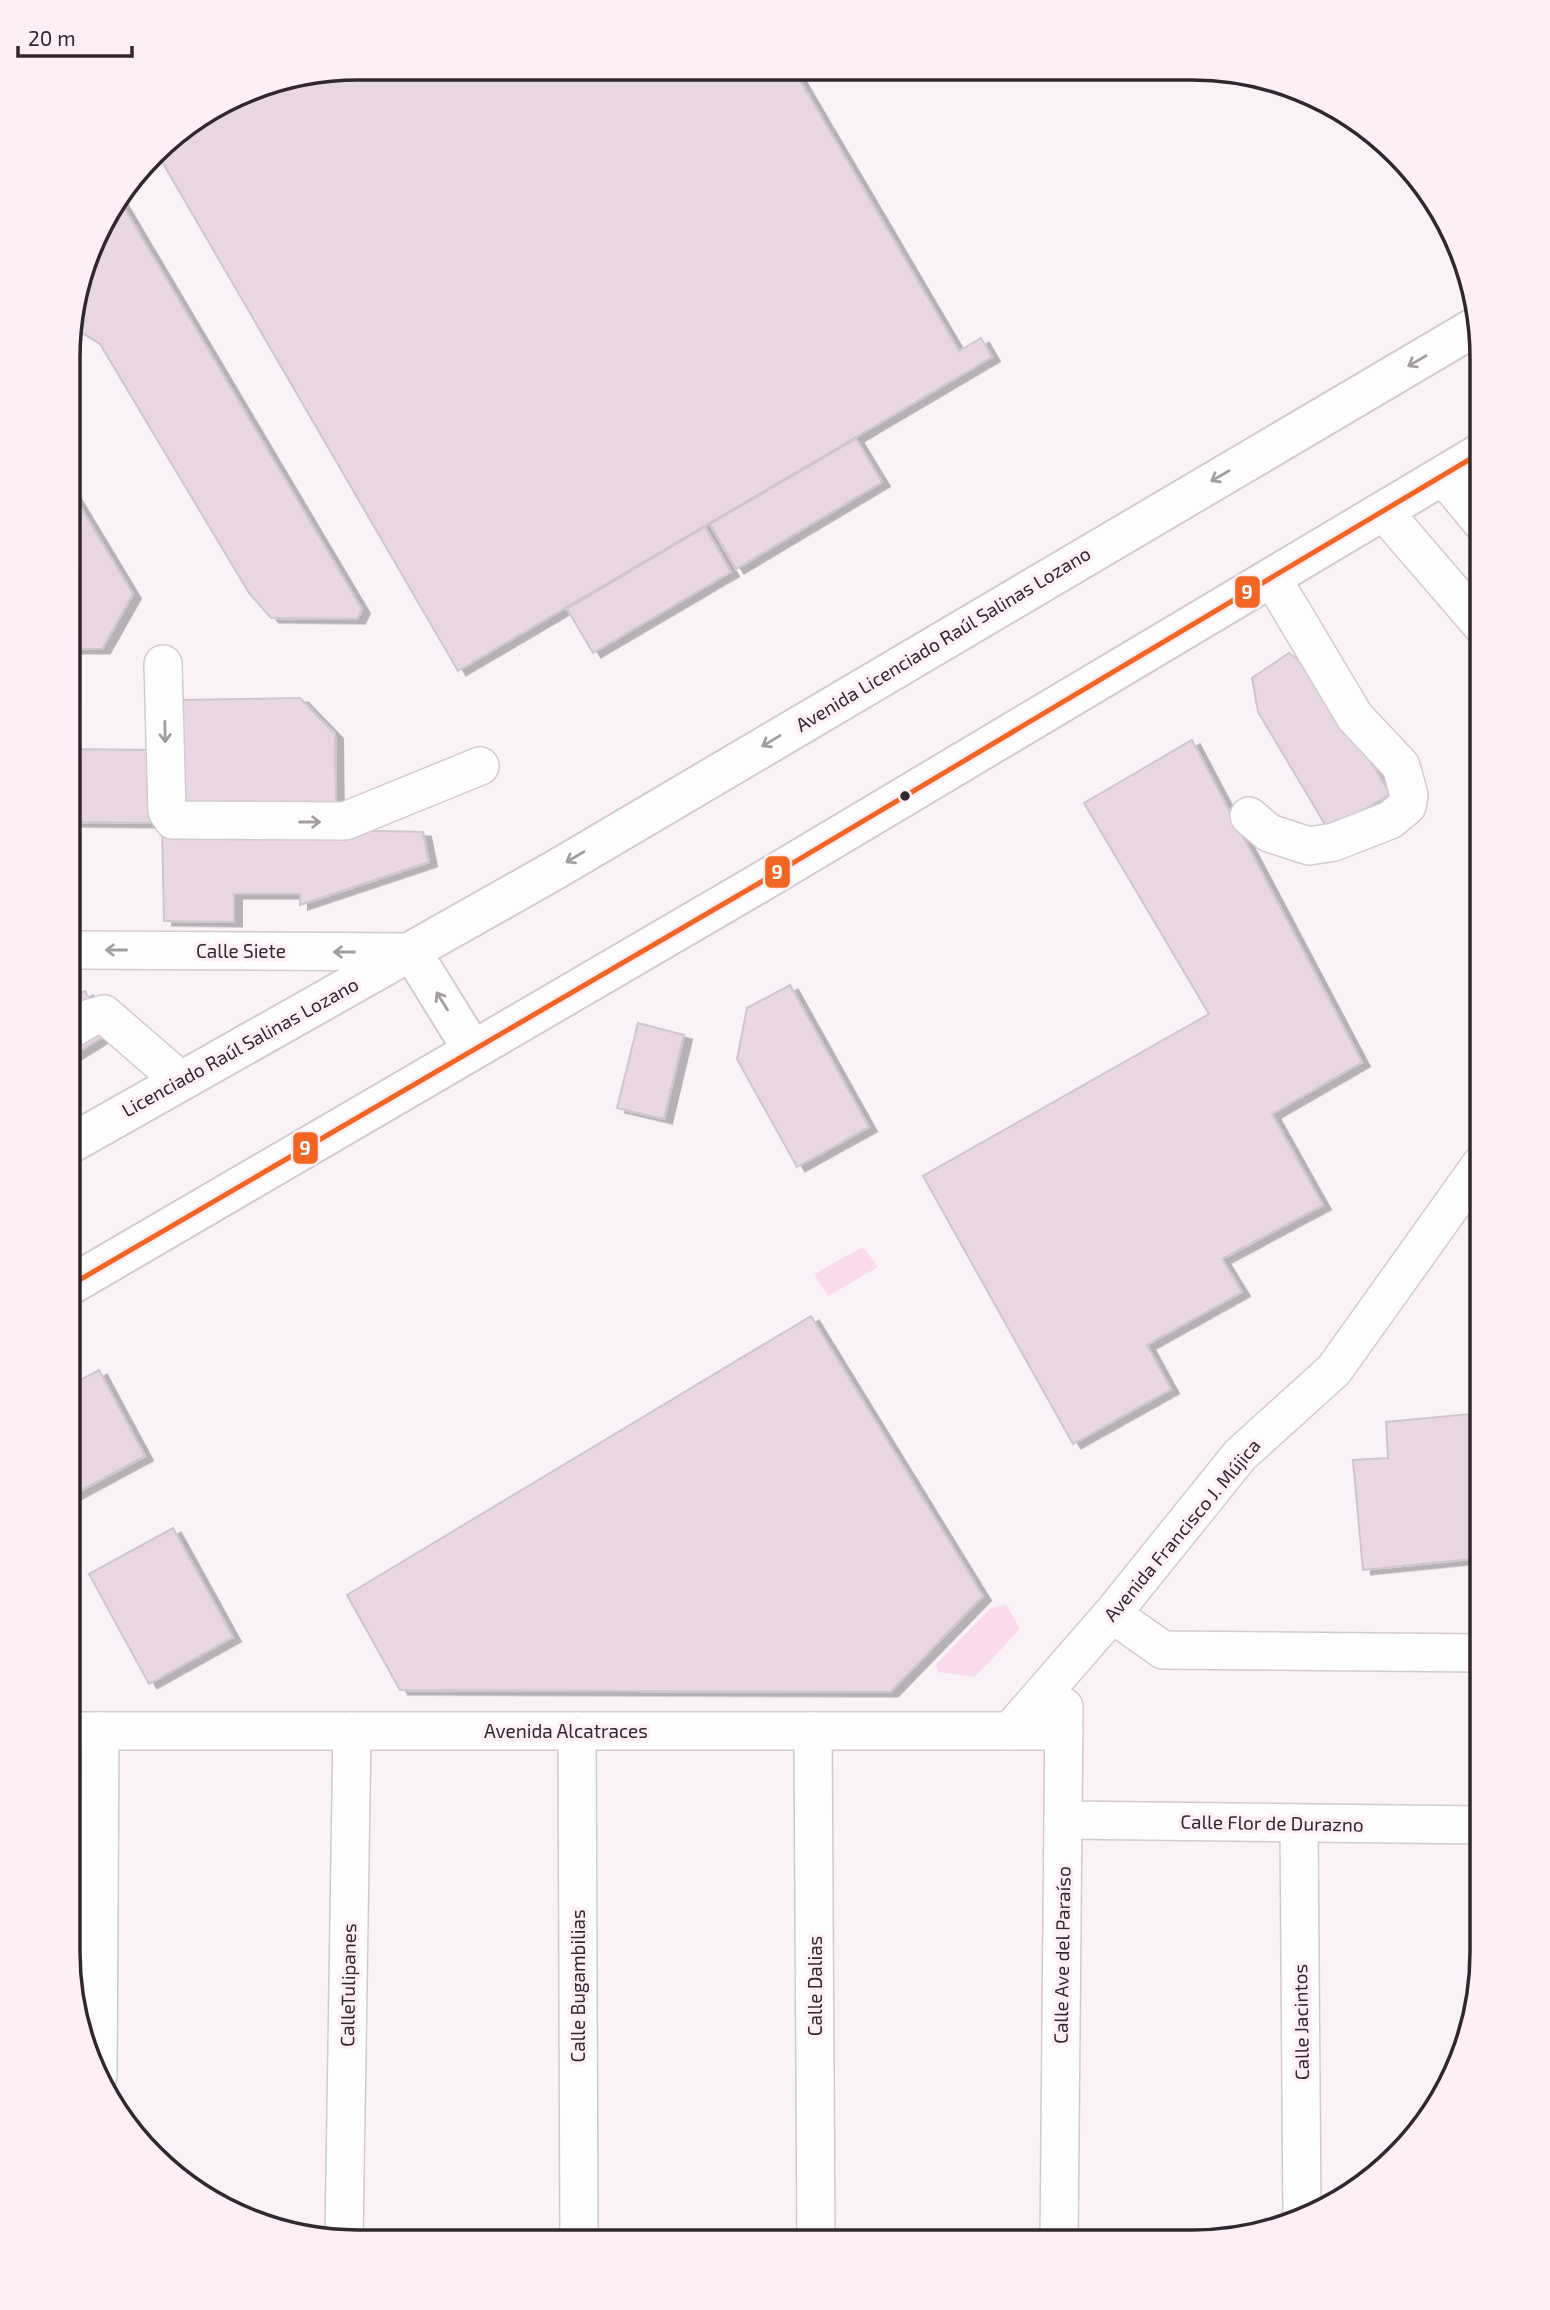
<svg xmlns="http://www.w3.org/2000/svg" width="1550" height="2310" viewBox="0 0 1550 2310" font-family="'Exo 2',sans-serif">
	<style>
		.green { fill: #fadbee }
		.building { fill: #e8d7e2; stroke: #cfc6cb; stroke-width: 2; filter: url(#shadow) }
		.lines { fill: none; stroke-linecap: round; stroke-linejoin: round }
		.minor-casing { stroke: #d3cacf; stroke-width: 40 }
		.major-casing { stroke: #d3cacf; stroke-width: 42 }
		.minor { stroke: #fefdfe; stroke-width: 37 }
		.major { stroke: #fefdfe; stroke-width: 38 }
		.bus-1-casing { stroke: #feeff7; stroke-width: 10 }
		.bus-1 { stroke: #f26522; stroke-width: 5 }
		.oneway { stroke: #a29da0 }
		.bus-dot { fill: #31282e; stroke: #feeff7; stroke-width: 2.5 }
		.labels { text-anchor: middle; stroke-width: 7; stroke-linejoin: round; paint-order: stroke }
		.street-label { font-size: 19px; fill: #31282e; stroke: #feeff7 }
		.rim { fill: none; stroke: #31282e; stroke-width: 3.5 }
		.line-badge { stroke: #feeff7; stroke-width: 2.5 }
		.badge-label { font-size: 19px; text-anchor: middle; font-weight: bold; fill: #fff }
	</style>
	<defs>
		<filter id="shadow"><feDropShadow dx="8" dy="4.5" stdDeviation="0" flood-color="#0004"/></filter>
	</defs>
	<rect width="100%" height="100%" fill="#faf2f7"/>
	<g class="green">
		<path d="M861,1248L865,1249L878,1267L828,1296L814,1274Z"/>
		<path d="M1006,1604L1020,1629L975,1677L938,1672L936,1664L991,1608Z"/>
	</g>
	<g class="building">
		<path d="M358,68L794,70L959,351L981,338L992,357L458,671L157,153L167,140L265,84Z"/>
		<path d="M119,199L362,609L357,619L271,618L249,593L100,344L71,326L107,214Z"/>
		<path d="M856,439L882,482L736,569L710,524Z"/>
		<path d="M71,491L133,594L102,649H70Z"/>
		<path d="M705,527L731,572L593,653L567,609Z"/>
		<path d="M1482,579V604L1469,590Z"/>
		<path d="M1289,653L1318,674L1390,794L1329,831L1258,712L1252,678Z"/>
		<path d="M300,698L335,734L336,817L181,813L180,700Z"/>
		<path d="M1192,740L1362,1062L1272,1114L1323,1205L1222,1259L1242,1292L1147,1345L1171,1389L1073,1444L923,1176L1209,1014L1084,803Z"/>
		<path d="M70,749L152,750V823L70,822Z"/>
		<path d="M162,826L423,832L429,862L300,905V894H234V922L164,921Z"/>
		<path d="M790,985L869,1127L797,1167L737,1059L747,1008Z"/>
		<path d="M85,991L109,1033L70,1057V1000Z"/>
		<path d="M638,1023L684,1035L664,1119L617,1108Z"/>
		<path d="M811,1316L983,1596L890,1692L400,1690L347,1595Z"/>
		<path d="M99,1370L145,1456L69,1497V1386Z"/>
		<path d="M1481,1413V1558L1363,1570L1353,1460L1388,1458L1386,1422Z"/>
		<path d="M173,1528L233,1637L149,1684L89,1574Z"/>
	</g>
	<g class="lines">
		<defs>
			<g id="minor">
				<path d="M1443,476L1482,523"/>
				<path d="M1383,511L1482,626"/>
				<path d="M163,664L167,811L173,820L345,821L480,766"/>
				<path d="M1249,816L1269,833L1309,846L1334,842L1390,820L1407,806L1409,795L1401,766L1355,717L1272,578"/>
				<path d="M70,950L412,952"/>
				<path d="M70,1030L90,1018L104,1014L180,1080"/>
				<path d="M1112,1614L1163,1650L1481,1653"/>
				<path d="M69,1731H1064"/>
				<path d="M577,1731L579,2240"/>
				<path d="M813,1731L816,2241"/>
				<path d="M1010,1731L1112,1614L1240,1455L1334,1370L1481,1164"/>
				<path d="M1063,1820L1481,1825"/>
				<path d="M1299,1825L1302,2220"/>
				<path d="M98,2076L100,1731"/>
				<path d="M344,2239L352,1731"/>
				<path d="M1059,2241L1064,1707"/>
			</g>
			<g id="major">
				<path d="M412,952L472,1049"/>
				<path d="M70,1144L555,870L1475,327"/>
				<path d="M69,1286L756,885L1482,452"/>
			</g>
		</defs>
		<use href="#minor" class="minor-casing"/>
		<use href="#major" class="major-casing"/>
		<use href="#minor" class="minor"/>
		<use href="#major" class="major"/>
		<defs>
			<path id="bus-1" d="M69,1286L756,885L1482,452"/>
		</defs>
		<use href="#bus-1" class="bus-1-casing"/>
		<use href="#bus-1" class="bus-1"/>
	</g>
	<defs><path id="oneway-shaft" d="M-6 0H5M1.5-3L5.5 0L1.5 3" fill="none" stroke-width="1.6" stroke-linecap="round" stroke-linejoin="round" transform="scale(1.75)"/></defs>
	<g class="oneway">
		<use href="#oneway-shaft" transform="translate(1417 361) rotate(150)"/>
		<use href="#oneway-shaft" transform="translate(1220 476) rotate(150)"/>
		<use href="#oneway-shaft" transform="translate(165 732) rotate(89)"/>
		<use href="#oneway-shaft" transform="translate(771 741) rotate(149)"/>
		<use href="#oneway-shaft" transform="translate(310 822)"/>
		<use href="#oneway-shaft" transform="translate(575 857) rotate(149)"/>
		<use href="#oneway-shaft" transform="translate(116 950) rotate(-180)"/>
		<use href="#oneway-shaft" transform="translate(344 952) rotate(-180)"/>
		<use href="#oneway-shaft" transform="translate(442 1001) rotate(-122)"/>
	</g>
	<circle class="bus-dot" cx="905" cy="796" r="6"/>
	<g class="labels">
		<g class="street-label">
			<text transform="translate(943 639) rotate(-31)" y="7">Avenida Licenciado Raúl Salinas Lozano</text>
			<text x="241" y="958">Calle Siete</text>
			<text transform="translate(240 1047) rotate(-29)" y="7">Licenciado Raúl Salinas Lozano</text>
			<text transform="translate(1182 1530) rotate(-50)" y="7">Avenida Francisco J. Mújica</text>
			<text x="566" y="1738">Avenida Alcatraces</text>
			<text transform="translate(1272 1823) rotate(1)" y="7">Calle Flor de Durazno</text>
			<text transform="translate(1062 1955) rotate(-89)" y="7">Calle Ave del Paraíso</text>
			<text transform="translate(348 1985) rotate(-89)" y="7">CalleTulipanes</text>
			<text transform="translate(578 1986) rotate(-90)" y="7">Calle Bugambilias</text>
			<text transform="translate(815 1986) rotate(-90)" y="7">Calle Dalias</text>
			<text transform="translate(1301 2022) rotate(-91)" y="7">Calle Jacintos</text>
		</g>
	</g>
	<path d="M0 0H1550V2310H0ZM358 80H1192A278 278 0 0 1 1470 358V1952A278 278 0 0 1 1192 2230H358A278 278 0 0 1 80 1952V358A278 278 0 0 1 358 80Z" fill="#feeff7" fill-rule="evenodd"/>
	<path class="rim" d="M358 80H1192A278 278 0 0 1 1470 358V1952A278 278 0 0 1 1192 2230H358A278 278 0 0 1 80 1952V358A278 278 0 0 1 358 80Z"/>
	<g class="line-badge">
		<rect x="1234" y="575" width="27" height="34" rx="7" fill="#f26522"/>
		<rect x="764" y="855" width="27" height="34" rx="7" fill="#f26522"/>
		<rect x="292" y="1131" width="27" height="34" rx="7" fill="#f26522"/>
	</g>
	<g class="badge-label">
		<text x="1247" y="599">9</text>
		<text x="777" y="879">9</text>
		<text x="305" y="1155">9</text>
	</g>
	<path d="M18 46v10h114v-10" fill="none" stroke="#31282e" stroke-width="3.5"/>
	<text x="28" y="46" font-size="21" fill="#31282e" stroke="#feeff7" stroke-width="5" paint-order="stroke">20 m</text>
</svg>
